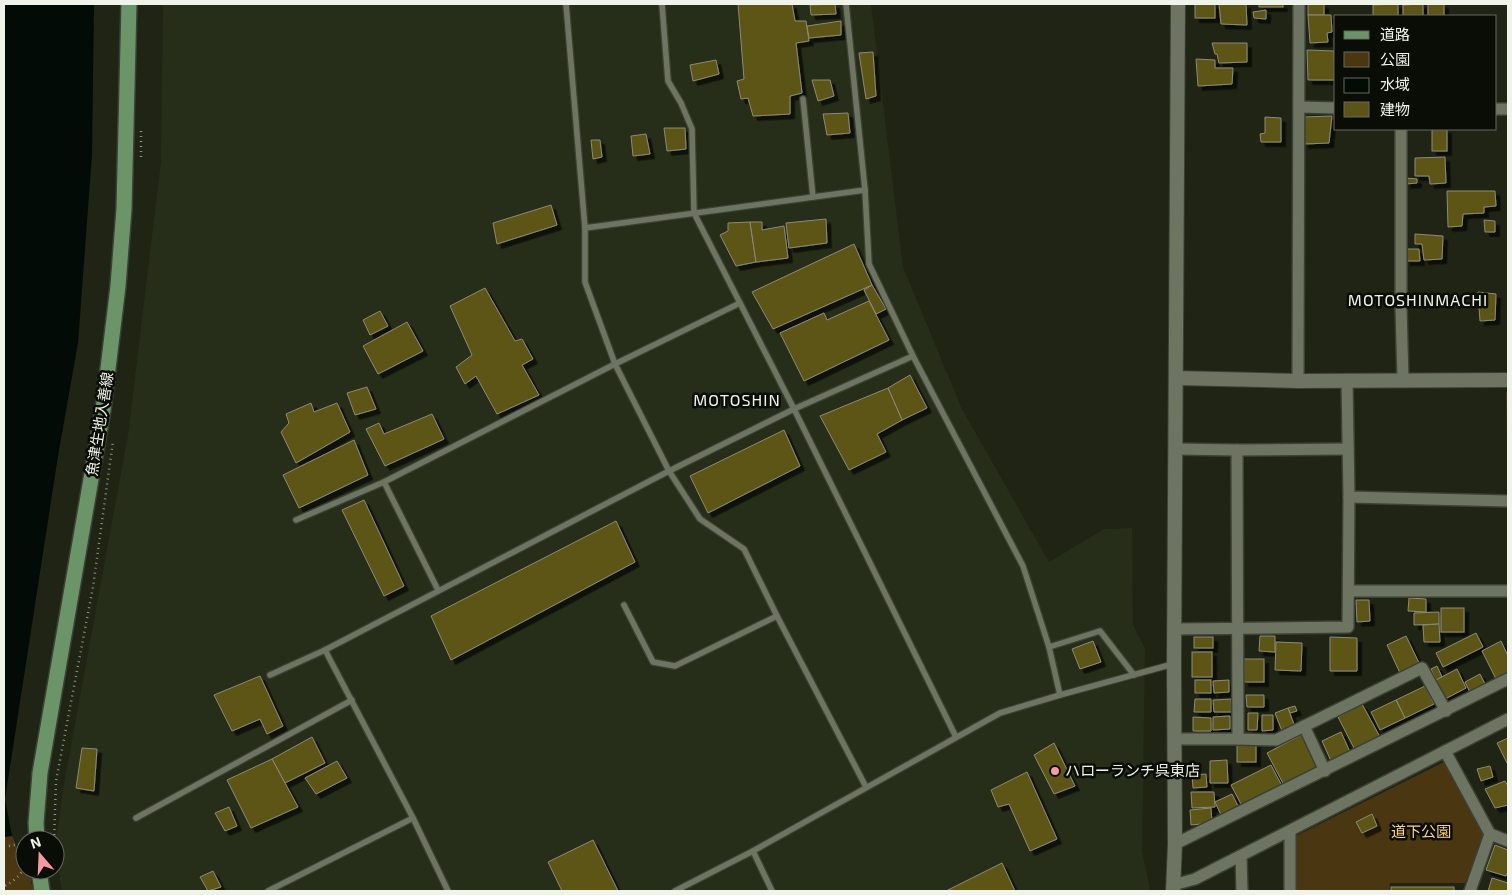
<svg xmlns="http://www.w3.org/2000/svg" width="1512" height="895" viewBox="0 0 1512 895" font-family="'Exo 2','Noto Sans JP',sans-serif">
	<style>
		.built { fill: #262d18 }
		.green { fill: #4a3712 }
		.water { fill: #030b07 }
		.building { fill: #5c5417; stroke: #8d8b77; filter: url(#shadow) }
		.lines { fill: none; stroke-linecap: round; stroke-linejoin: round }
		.service-casing { stroke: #3c4035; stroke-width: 8 }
		.minor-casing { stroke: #3c4035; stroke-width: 14 }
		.tertiary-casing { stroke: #3c4035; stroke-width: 16 }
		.primary-casing { stroke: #3c4035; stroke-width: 18 }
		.path { stroke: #8f9387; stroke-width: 2.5; stroke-dasharray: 1 4; stroke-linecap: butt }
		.service { stroke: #6d7462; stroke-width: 5.5 }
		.minor { stroke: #6d7462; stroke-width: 11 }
		.tertiary { stroke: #6d7462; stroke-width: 14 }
		.primary { stroke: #6b9469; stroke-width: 15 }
		.poi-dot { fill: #f49aa0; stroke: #0a0c06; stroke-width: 2 }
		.labels { text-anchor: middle; stroke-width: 5; stroke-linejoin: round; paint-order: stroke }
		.street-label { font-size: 15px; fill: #f0f3e9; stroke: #0a0c06 }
		.poi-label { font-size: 15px; fill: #f0f3e9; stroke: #0a0c06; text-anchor: start }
		.park-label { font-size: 15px; fill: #fbd086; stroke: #0a0c06 }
		.neighbourhood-label { font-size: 16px; letter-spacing: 1px; fill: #f0f3e9; stroke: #0a0c06 }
	</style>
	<defs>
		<filter id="shadow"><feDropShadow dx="4.5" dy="4.5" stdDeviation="0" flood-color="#0009"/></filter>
	</defs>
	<rect width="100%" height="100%" fill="#1f2415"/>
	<path class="built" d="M163,4H871L903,267L962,409L1049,562L1104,529L1132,528L1133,625L1145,649L1142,851L1150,889L1145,891H62L59,873L57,836L63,789L128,435L161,161Z"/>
	<g class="green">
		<path d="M1506,392H1508V494Z"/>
		<path d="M1444,762L1484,835L1465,883H1390L1389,891H1296L1294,837Z"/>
		<path d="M12,836L18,850L25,849V870H31V883L35,891H4V837Z"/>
	</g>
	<path class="water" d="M4,4H94L92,155L78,343L58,456L5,799L12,836L4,837Z"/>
	<g class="building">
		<path d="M738,4H792L795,21H806L809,41L796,43L802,93L790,96V114L753,116L748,98L741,99L737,81L744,79Z"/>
		<path d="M835,4L836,14L811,15L810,5Z"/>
		<rect x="1195" y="4" width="20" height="14"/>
		<path d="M1219,4H1246L1247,25L1221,24Z"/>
		<rect x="1259" y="4" width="24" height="3"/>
		<rect x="1308" y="4" width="16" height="11"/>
		<path d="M1398,4V16H1373V5Z"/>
		<path d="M1423,4V16H1403V5Z"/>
		<rect x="1428" y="4" width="16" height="12"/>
		<path d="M1266,10V19L1254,18L1253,12Z"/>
		<path d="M1308,15H1331L1332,32L1327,33L1328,42L1310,43Z"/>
		<path d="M841,21V35L809,38L807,26Z"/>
		<path d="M1212,43H1247V62L1219,63L1217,54H1215Z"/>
		<path d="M1307,50L1334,51L1335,80H1308Z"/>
		<path d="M873,52L876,96L866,99L859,53Z"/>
		<path d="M1196,59L1215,60V68H1233L1232,84L1198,86Z"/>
		<path d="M716,60L719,74L693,81L690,65Z"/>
		<path d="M812,80H830L834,96L818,101Z"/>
		<path d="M848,113L850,133L827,135L823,114Z"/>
		<path d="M1332,116L1329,143L1304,144V117Z"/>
		<path d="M1265,117L1281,118V142H1261L1260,134L1265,133Z"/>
		<path d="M664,128H685L686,149L667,151Z"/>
		<rect x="1432" y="129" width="15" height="22"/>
		<path d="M646,134L650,154L633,156L631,136Z"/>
		<path d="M591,140H600L602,157L593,159Z"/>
		<path d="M1445,157L1446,183L1430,184L1429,176H1415V158Z"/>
		<path d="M1406,178L1417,179V183L1406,184Z"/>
		<path d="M1447,191H1495L1496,206L1484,207V213L1463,214L1462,226L1448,227Z"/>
		<path d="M551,205L557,225L497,244L493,223Z"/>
		<path d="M826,219L827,243L789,248L786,223Z"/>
		<path d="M1484,220L1495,221V232H1485Z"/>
		<path d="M750,222L756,262L736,266L720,235L728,231V223Z"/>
		<path d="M750,222H762V230L784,226L788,258L756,262Z"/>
		<path d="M1415,234L1443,236L1442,259L1424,260L1422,244H1415Z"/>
		<path d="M854,244L872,285L773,329L752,292Z"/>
		<path d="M1406,249H1419L1420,261H1406Z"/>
		<path d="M872,285L886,309L876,314L864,290Z"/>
		<path d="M485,288L515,341L522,339L533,359L522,365L539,395L497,414L476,376L465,384L456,367L472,355L450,306Z"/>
		<path d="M1478,292L1496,294L1495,320L1480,321Z"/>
		<path d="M869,301L889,340L804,381L780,333L824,313L827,320Z"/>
		<path d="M380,311L388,326L370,335L363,320Z"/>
		<path d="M407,322L423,351L378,374L363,346Z"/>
		<path d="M910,375L927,408L902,420L888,388Z"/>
		<path d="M367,387L376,409L355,415L347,393Z"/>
		<path d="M888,388L902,420L877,434L886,452L849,470L820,416Z"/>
		<path d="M311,403L314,412L337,403L350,432L296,463L281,432L289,423L286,414Z"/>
		<path d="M432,414L444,439L385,466L366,429L379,423L384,434Z"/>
		<path d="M784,430L800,466L708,513L690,476Z"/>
		<path d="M354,440L368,475L299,508L283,475Z"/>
		<path d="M364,500L404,586L384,596L342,510Z"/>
		<path d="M616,521L635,562L451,660L431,616Z"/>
		<path d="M1409,598L1426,599V612L1408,611Z"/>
		<path d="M1356,600H1369L1370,621L1357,622Z"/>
		<rect x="1441" y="608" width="23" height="24"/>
		<path d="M1439,612V624L1414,625V613Z"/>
		<path d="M1439,624L1440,642H1424L1423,625Z"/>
		<path d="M1476,633L1483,647L1443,667L1436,653Z"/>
		<path d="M1260,636H1275V652L1259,651Z"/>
		<path d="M1406,636L1420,665L1400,673L1387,645Z"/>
		<rect x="1194" y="637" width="19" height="11"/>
		<path d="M1330,637L1357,638V671H1330Z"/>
		<path d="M1093,641L1101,662L1080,669L1072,649Z"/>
		<path d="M1501,641L1508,656V673L1496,679L1482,651Z"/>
		<path d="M1276,642L1302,643L1301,671L1275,670Z"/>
		<rect x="1192" y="652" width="20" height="25"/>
		<rect x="1244" y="659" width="20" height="23"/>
		<path d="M1437,666L1442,677L1436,680L1431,669Z"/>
		<path d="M1457,669L1466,688L1445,699L1436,680Z"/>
		<path d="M1480,674L1485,684L1470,692L1465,682Z"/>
		<path d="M260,676L283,726L267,734L260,719L232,731L214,695Z"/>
		<rect x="1195" y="680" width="16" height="13"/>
		<path d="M1229,680V692L1214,693L1213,681Z"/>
		<path d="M1425,686L1434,704L1405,718L1396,700Z"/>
		<path d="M1246,695H1264V707H1247Z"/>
		<path d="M1195,699H1211V712H1194Z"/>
		<path d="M1231,699L1232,712H1214L1213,700Z"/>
		<path d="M1396,700L1405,718L1380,730L1371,712Z"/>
		<path d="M1362,704L1380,737L1355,750L1338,717Z"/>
		<path d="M1295,706L1297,711L1290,713L1288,708Z"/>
		<path d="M1288,708L1295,727L1282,731L1275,713Z"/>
		<path d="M1248,713H1258L1257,730H1248Z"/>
		<path d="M1262,715H1273V730L1262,731Z"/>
		<path d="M1230,716V729L1213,730V717Z"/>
		<path d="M1193,717L1211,718V731H1193Z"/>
		<path d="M1341,732L1350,752L1331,761L1322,741Z"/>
		<path d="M1301,735L1318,767L1284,785L1267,753Z"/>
		<path d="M312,737L325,763L285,783L272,759Z"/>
		<path d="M1508,738V765L1497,743Z"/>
		<path d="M1054,743L1075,786L1054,794L1034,755Z"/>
		<rect x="1237" y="743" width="19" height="19"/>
		<path d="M82,748L97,749L94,791L76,788Z"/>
		<path d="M272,759L298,807L251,828L227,780Z"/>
		<path d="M1227,760L1228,783H1210V761Z"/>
		<path d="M337,761L347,778L316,794L305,778Z"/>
		<path d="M1271,765L1282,786L1242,806L1231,785Z"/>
		<path d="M1490,766L1493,777L1481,781L1477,769Z"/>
		<path d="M1027,772L1057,839L1030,851L1009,804L998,807L991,790Z"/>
		<path d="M1206,774L1207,787L1193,788L1192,775Z"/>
		<path d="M1505,781L1508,786V805L1495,808L1485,789Z"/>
		<path d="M1191,792H1214L1215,807L1192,808Z"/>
		<path d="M1232,794L1239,808L1222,817L1215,802Z"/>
		<path d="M229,807L237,826L225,831L215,813Z"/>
		<path d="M1211,808L1212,823L1191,825L1190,810Z"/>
		<path d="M1372,814L1377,826L1362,833L1356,822Z"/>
		<path d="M593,840L618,891H562L548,862Z"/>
		<path d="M1495,845L1508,850V872L1506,876L1486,870Z"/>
		<path d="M1002,863L1015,891H946Z"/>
		<path d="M213,871L221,887L208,891L200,877Z"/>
		<path d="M1492,878L1508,883V891H1488Z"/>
		<rect x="1391" y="887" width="63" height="4"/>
	</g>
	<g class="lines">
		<defs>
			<g id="service">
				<path d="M566,4L585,228V282L615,364L669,471L700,519L744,549L777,616"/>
				<path d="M662,4L668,81L681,103L692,129L694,213L740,303"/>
				<path d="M846,4L865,190L869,264L913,356L1023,566L1049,647L1060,695"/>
				<path d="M803,99L813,197"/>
				<path d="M585,228L865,190"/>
				<path d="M296,520L384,482"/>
				<path d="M438,590L384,482L615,364L740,303L794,409L956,737"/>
				<path d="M624,605L653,662L675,666L777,616L866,787"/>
				<path d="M1049,647L1100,631L1134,675"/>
				<path d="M270,675L325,650"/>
				<path d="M136,818L352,700"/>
				<path d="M753,851L772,891"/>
				<path d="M268,891L413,818"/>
				<path d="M448,891L413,818L325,650L669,471L794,409L913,356"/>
				<path d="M675,891L753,851L1000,713L1060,695L1173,664"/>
			</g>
			<g id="minor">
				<path d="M1300,107L1336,108"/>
				<path d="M1496,109H1508"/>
				<path d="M1401,129V307L1403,380"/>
				<path d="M1298,381L1299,4"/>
				<path d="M1176,449L1237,450"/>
				<path d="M1349,497L1508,501"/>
				<path d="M1349,591H1508"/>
				<path d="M1175,629L1348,627L1349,497L1347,380"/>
				<path d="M1304,726L1325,771"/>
				<path d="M1174,739H1238L1237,450L1348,449"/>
				<path d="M1238,739L1276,740L1422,668L1446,711"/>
				<path d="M1445,751L1490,834L1508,841"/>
				<path d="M1290,831V891"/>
				<path d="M1175,844L1508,679"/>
				<path d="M1241,856L1242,891"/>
				<path d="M1173,885L1195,879L1508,719"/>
				<path d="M1470,891L1490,834"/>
			</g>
			<g id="tertiary">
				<path d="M1176,378L1298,381L1508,380"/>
				<path d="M1173,891L1175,844L1174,664L1178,4"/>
			</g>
			<g id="primary">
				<path d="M37,840L36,823L40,773L103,410L118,286L124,209L129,4"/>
				<path d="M39,870L42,891"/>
			</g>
		</defs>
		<use href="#service" class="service-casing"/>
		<use href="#minor" class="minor-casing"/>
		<use href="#tertiary" class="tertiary-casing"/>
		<use href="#primary" class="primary-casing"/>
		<g class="path">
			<path d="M141,157V130"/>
			<path d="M54,840L56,781L93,587L113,441"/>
			<path d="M4,847L19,844C24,860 29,868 14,880C10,883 8,885 4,886"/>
		</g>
		<use href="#service" class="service"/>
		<use href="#minor" class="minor"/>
		<use href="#tertiary" class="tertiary"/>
		<use href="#primary" class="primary"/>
	</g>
	<circle class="poi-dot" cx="1055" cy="771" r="5"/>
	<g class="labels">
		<g class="street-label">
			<text transform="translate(100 424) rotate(-81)" y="5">魚津生地入善線</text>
		</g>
		<g class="poi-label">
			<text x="1065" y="776">ハローランチ呉東店</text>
		</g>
		<g class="park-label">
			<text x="1421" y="837">道下公園</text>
		</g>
		<g class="neighbourhood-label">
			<text x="1418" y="306">MOTOSHINMACHI</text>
			<text x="737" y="406">MOTOSHIN</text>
		</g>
	</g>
	<rect width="1512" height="895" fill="none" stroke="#f0f3e9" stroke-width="10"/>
	<rect x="1334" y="15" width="162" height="115" fill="#0a0c06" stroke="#666861"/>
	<rect x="1344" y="31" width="25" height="8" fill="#6b9469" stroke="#666861"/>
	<text x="1380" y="40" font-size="15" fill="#f0f3e9">道路</text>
	<rect x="1344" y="52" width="25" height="15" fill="#4a3712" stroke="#666861"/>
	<text x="1380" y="65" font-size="15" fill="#f0f3e9">公園</text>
	<rect x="1344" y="78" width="25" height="15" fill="#030b07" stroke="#666861"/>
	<text x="1380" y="90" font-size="15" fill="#f0f3e9">水域</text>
	<rect x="1344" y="102" width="25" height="15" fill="#5c5417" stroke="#666861"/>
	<text x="1380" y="115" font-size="15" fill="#f0f3e9">建物</text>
	<g transform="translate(40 855) rotate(341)"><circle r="24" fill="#0a0c06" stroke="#666861"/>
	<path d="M0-4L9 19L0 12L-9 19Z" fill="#f49aa0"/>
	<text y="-8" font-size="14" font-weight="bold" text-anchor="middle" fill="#f0f3e9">N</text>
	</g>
</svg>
